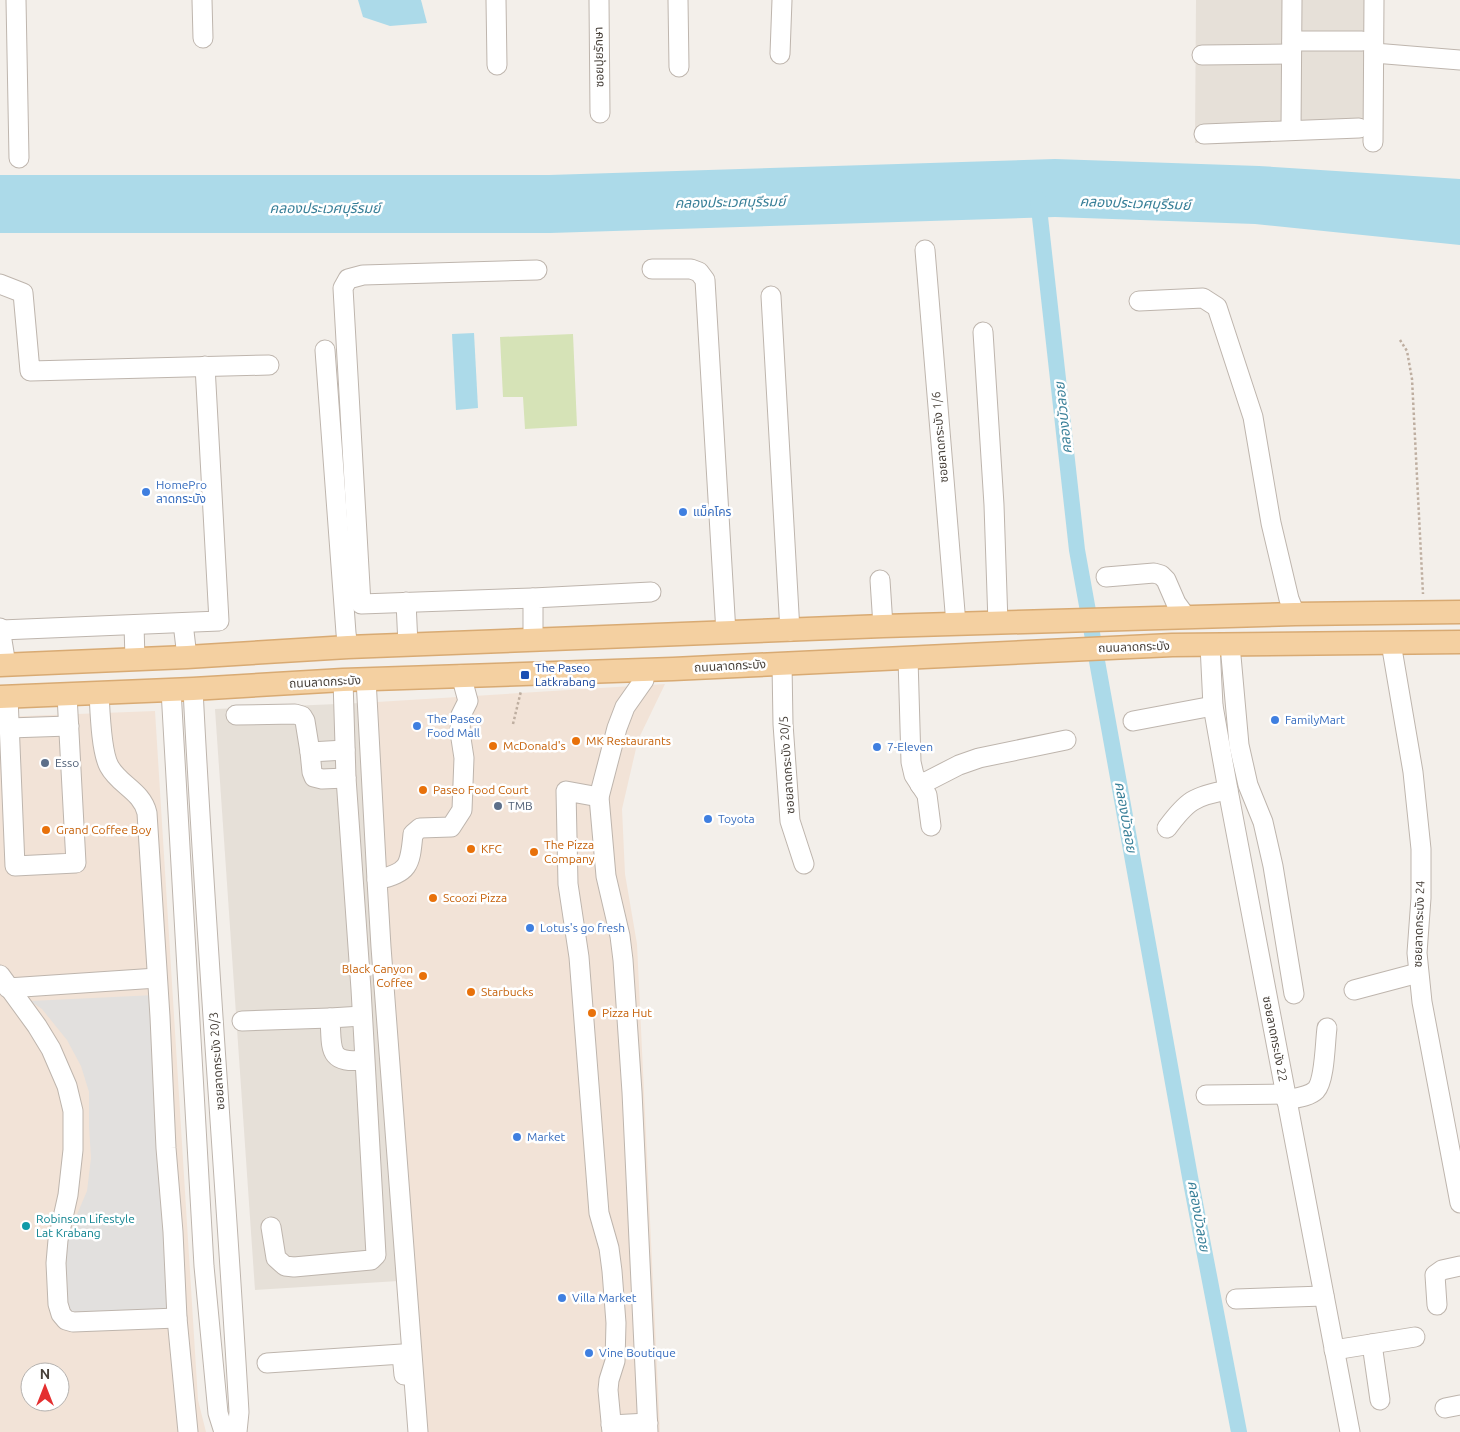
<svg xmlns="http://www.w3.org/2000/svg" width="1460" height="1432" viewBox="0 0 1460 1432" font-family="Ubuntu,'Noto Sans Thai',sans-serif">
	<style>
		.residential { fill: #e6e0d8 }
		.commercial { fill: #f2e3d7; fill-rule: evenodd }
		.green { fill: #d6e3b7 }
		.parking { fill: #e2e0de }
		.water { fill: #acdae9 }
		.lines { fill: none; stroke-linecap: round; stroke-linejoin: round }
		.canal { stroke: #acdae9; stroke-width: 16 }
		.minor-casing { stroke: #beb5ad; stroke-width: 21 }
		.major-casing { stroke: #d8aa73; stroke-width: 25 }
		.path { stroke: #beaea0; stroke-width: 2.5; stroke-dasharray: 2.5 2.5; stroke-linecap: butt }
		.minor { stroke: #fff; stroke-width: 19 }
		.major { stroke: #f4d0a1; stroke-width: 22 }
		.shop-dot { fill: #3f7fe0; stroke: #fff; stroke-width: 2 }
		.transit-dot { fill: #1a4fb4; stroke: #fff; stroke-width: 2 }
		.food-dot { fill: #e8710a; stroke: #fff; stroke-width: 2 }
		.service-dot { fill: #5c6f8a; stroke: #fff; stroke-width: 2 }
		.culture-dot { fill: #0f9aa8; stroke: #fff; stroke-width: 2 }
		.labels { text-anchor: middle; stroke-width: 5; stroke-linejoin: round; paint-order: stroke }
		.street-label { font-size: 12px; fill: #463f38; stroke: #fff }
		.shop-label { font-size: 12px; fill: #366cbe; stroke: #fff; text-anchor: start }
		.transit-label { font-size: 12px; fill: #164399; stroke: #fff; text-anchor: start }
		.food-label { font-size: 12px; fill: #c56008; stroke: #fff; text-anchor: start }
		.service-label { font-size: 12px; fill: #4e5e75; stroke: #fff; text-anchor: start }
		.culture-label { font-size: 12px; fill: #0d838f; stroke: #fff; text-anchor: start }
		.water-label { font-size: 14px; font-style: italic; fill: #387f98; stroke: #fff }
	</style>
	<rect width="100%" height="100%" fill="#f3efea"/>
	<g class="residential">
		<path d="M1196,0H1369L1368,135L1195,143Z"/>
		<path d="M361,703L398,1281L255,1290L215,709Z"/>
	</g>
	<g class="commercial">
		<path d="M665,684L638,740L622,809L625,874L637,944L660,1432H419L361,703Z"/>
		<path d="M155,711L198,1400L206,1432H0V717ZM30,1372H60V1402H30Z"/>
	</g>
	<path class="green" d="M573,334L577,426L525,429L523,397H503L500,337Z"/>
	<path class="parking" d="M155,995L175,1319L69,1323L62,1257L64,1245L87,1191L91,1158L89,1126V1092L81,1066L67,1040L42,1009L30,1001Z"/>
	<g class="water">
		<path d="M358,0H421L427,23L390,26L363,17Z"/>
		<path d="M1055,159L1259,166L1460,179V245L1255,224L1055,217L550,233H0V175H549Z"/>
		<path d="M474,333L478,408L456,410L452,334Z"/>
	</g>
	<g class="lines">
		<path class="canal" d="M1038,199L1077,550L1190,1177L1239,1432"/>
		<defs>
			<g id="minor">
				<path d="M16,0L19,158"/>
				<path d="M202,0L203,38"/>
				<path d="M496,0L497,65"/>
				<path d="M599,0L600,113"/>
				<path d="M678,0L679,67"/>
				<path d="M1292,41H1362"/>
				<path d="M1374,53L1460,60"/>
				<path d="M780,54L782,0"/>
				<path d="M1202,55L1291,54"/>
				<path d="M1291,130L1292,0"/>
				<path d="M1204,134L1359,128"/>
				<path d="M1373,142L1374,0"/>
				<path d="M925,250L956,624"/>
				<path d="M652,269H691L699,272L705,280L726,633"/>
				<path d="M0,284L23,293L30,371L269,365"/>
				<path d="M771,296L790,631"/>
				<path d="M1139,301L1203,298L1217,307L1253,417L1271,523L1289,599L1295,614"/>
				<path d="M983,332L994,505L998,623"/>
				<path d="M325,350L346,633L348,647"/>
				<path d="M1106,577L1154,573L1161,575L1166,580L1176,603L1187,618"/>
				<path d="M880,580L883,626"/>
				<path d="M533,598L361,604L343,288L348,279L363,275L537,270"/>
				<path d="M406,602L408,645"/>
				<path d="M183,623L187,657"/>
				<path d="M134,625L135,659"/>
				<path d="M0,628L6,665"/>
				<path d="M1,630L219,621L205,366"/>
				<path d="M533,640V598L651,592"/>
				<path d="M1391,643L1413,772L1421,849V898L1417,953L1422,1002L1460,1203"/>
				<path d="M1210,645L1213,706L1228,790L1350,1432"/>
				<path d="M1230,645L1239,745L1248,785L1263,822L1273,866L1294,994"/>
				<path d="M908,658L911,762L914,775L927,795L931,826"/>
				<path d="M782,664L783,724L790,821L804,864"/>
				<path d="M643,670L644,680L625,707L617,728L599,797L606,876L620,936L623,960L632,1092L648,1432"/>
				<path d="M366,679L377,880"/>
				<path d="M193,689C205,930 225,1171 239,1412L237,1432"/>
				<path d="M171,690L204,1266L218,1413L224,1432"/>
				<path d="M99,693C100,711 101,751 109,766C119,785 142,791 147,813L160,1017L166,1148L173,1232L177,1318L188,1432"/>
				<path d="M8,697L15,866L76,863L67,695"/>
				<path d="M236,715L295,714L302,716L305,721L310,752"/>
				<path d="M1133,721L1213,706"/>
				<path d="M9,728L69,726"/>
				<path d="M345,750L310,752L312,772L314,777L322,779L346,778"/>
				<path d="M920,785L959,765L979,758L1066,740"/>
				<path d="M599,797L566,791L568,884L579,957L599,1213L609,1248L612,1271L616,1323L615,1361L609,1380L608,1390L612,1432"/>
				<path d="M1167,828C1187,801 1194,796 1228,790"/>
				<path d="M0,975L37,1026L51,1049L67,1086L73,1111V1150L68,1195L58,1240L56,1263L58,1304L61,1314L66,1320L73,1322L177,1318"/>
				<path d="M8,988L157,978"/>
				<path d="M1354,990L1418,973"/>
				<path d="M362,1016L330,1018C332,1049 327,1064 364,1060"/>
				<path d="M242,1021L330,1018"/>
				<path d="M1206,1095L1285,1094"/>
				<path d="M1286,1100C1295,1098 1309,1097 1316,1090C1325,1080 1325,1042 1327,1028"/>
				<path d="M271,1227L276,1258L285,1266L294,1267L371,1260L376,1255L361,989L346,778L343,680"/>
				<path d="M1236,1299L1324,1296"/>
				<path d="M1437,1305L1435,1275L1442,1270L1460,1266"/>
				<path d="M1372,1344L1380,1400"/>
				<path d="M1334,1350L1415,1337"/>
				<path d="M267,1363L402,1354L404,1375"/>
				<path d="M1445,1408L1460,1405"/>
				<path d="M611,1425L648,1423"/>
				<path d="M418,1432L381,947L377,880C410,872 410,865 413,834L420,828L451,827L462,810L464,758L460,732L461,715L468,701L461,675"/>
			</g>
			<g id="major">
				<path d="M0,665L187,657L348,647L883,626L1295,614L1460,612"/>
				<path d="M0,697L193,689L343,680L673,669L1172,645L1460,642"/>
			</g>
		</defs>
		<use href="#minor" class="minor-casing"/>
		<use href="#major" class="major-casing"/>
		<g class="path">
			<path d="M1400,340L1407,351L1412,379L1423,594"/>
			<path d="M513,724L521,691"/>
		</g>
		<use href="#minor" class="minor"/>
		<use href="#major" class="major"/>
	</g>
	<g class="shop-dot">
		<circle cx="146" cy="492" r="5"/>
		<circle cx="683" cy="512" r="5"/>
		<circle cx="1275" cy="720" r="5"/>
		<circle cx="417" cy="726" r="5"/>
		<circle cx="877" cy="747" r="5"/>
		<circle cx="708" cy="819" r="5"/>
		<circle cx="530" cy="928" r="5"/>
		<circle cx="517" cy="1137" r="5"/>
		<circle cx="562" cy="1298" r="5"/>
		<circle cx="589" cy="1353" r="5"/>
	</g>
	<rect class="transit-dot" x="520" y="670" width="10" height="10" rx="2.5"/>
	<g class="food-dot">
		<circle cx="576" cy="741" r="5"/>
		<circle cx="493" cy="746" r="5"/>
		<circle cx="423" cy="790" r="5"/>
		<circle cx="46" cy="830" r="5"/>
		<circle cx="471" cy="849" r="5"/>
		<circle cx="534" cy="852" r="5"/>
		<circle cx="433" cy="898" r="5"/>
		<circle cx="423" cy="976" r="5"/>
		<circle cx="471" cy="992" r="5"/>
		<circle cx="592" cy="1013" r="5"/>
	</g>
	<g class="service-dot">
		<circle cx="45" cy="763" r="5"/>
		<circle cx="498" cy="806" r="5"/>
	</g>
	<circle class="culture-dot" cx="26" cy="1226" r="5"/>
	<g class="labels">
		<g class="street-label">
			<text transform="translate(599 57) rotate(-91)" y="4">ซอยปุยรักษา</text>
			<text transform="translate(940 437) rotate(-95)" y="4">ซอยลาดกระบัง 1/6</text>
			<text transform="translate(1134 647) rotate(-2)" y="4">ถนนลาดกระบัง</text>
			<text transform="translate(730 666) rotate(-3)" y="4">ถนนลาดกระบัง</text>
			<text transform="translate(325 682) rotate(-3)" y="4">ถนนลาดกระบัง</text>
			<text transform="translate(787 765) rotate(-94)" y="4">ซอยลาดกระบัง 20/5</text>
			<text transform="translate(1419 924) rotate(-88)" y="4">ซอยลาดกระบัง 24</text>
			<text transform="translate(1275 1039) rotate(79)" y="4">ซอยลาดกระบัง 22</text>
			<text transform="translate(217 1061) rotate(-94)" y="4">ซอยลาดกระบัง 20/3</text>
		</g>
		<g class="shop-label">
			<text x="156" y="489">HomePro<tspan x="156" dy="14">ลาดกระบัง</tspan></text>
			<text x="693" y="516">แม็คโคร</text>
			<text x="427" y="723">The Paseo<tspan x="427" dy="14">Food Mall</tspan></text>
			<text x="1285" y="724">FamilyMart</text>
			<text x="887" y="751">7-Eleven</text>
			<text x="718" y="823">Toyota</text>
			<text x="540" y="932">Lotus's go fresh</text>
			<text x="527" y="1141">Market</text>
			<text x="572" y="1302">Villa Market</text>
			<text x="599" y="1357">Vine Boutique</text>
		</g>
		<g class="transit-label">
			<text x="535" y="672">The Paseo<tspan x="535" dy="14">Latkrabang</tspan></text>
		</g>
		<g class="food-label">
			<text x="586" y="745">MK Restaurants</text>
			<text x="503" y="750">McDonald's</text>
			<text x="433" y="794">Paseo Food Court</text>
			<text x="56" y="834">Grand Coffee Boy</text>
			<text x="544" y="849">The Pizza<tspan x="544" dy="14">Company</tspan></text>
			<text x="481" y="853">KFC</text>
			<text x="443" y="902">Scoozi Pizza</text>
			<text x="413" y="973" text-anchor="end">Black Canyon<tspan x="413" dy="14">Coffee</tspan></text>
			<text x="481" y="996">Starbucks</text>
			<text x="602" y="1017">Pizza Hut</text>
		</g>
		<g class="service-label">
			<text x="55" y="767">Esso</text>
			<text x="508" y="810">TMB</text>
		</g>
		<g class="culture-label">
			<text x="36" y="1223">Robinson Lifestyle<tspan x="36" dy="14">Lat Krabang</tspan></text>
		</g>
		<g class="water-label">
			<text transform="translate(730 202) rotate(-1)" y="5">คลองประเวศบุรีรมย์</text>
			<text transform="translate(1135 203) rotate(2)" y="5">คลองประเวศบุรีรมย์</text>
			<text x="325" y="213">คลองประเวศบุรีรมย์</text>
			<text transform="translate(1063 418) rotate(-96)" y="5">คลองบัวลอย</text>
			<text transform="translate(1126 817) rotate(80)" y="5">คลองบัวลอย</text>
			<text transform="translate(1199 1216) rotate(80)" y="5">คลองบัวลอย</text>
		</g>
	</g>
	<g transform="translate(45 1387)"><circle r="24" fill="#ffffff" stroke="#b5b2af"/>
	<path d="M0-4L9 19L0 12L-9 19Z" fill="#e42f30"/>
	<text y="-8" font-size="14" font-weight="bold" text-anchor="middle" fill="#463f38">N</text>
	</g>
</svg>
